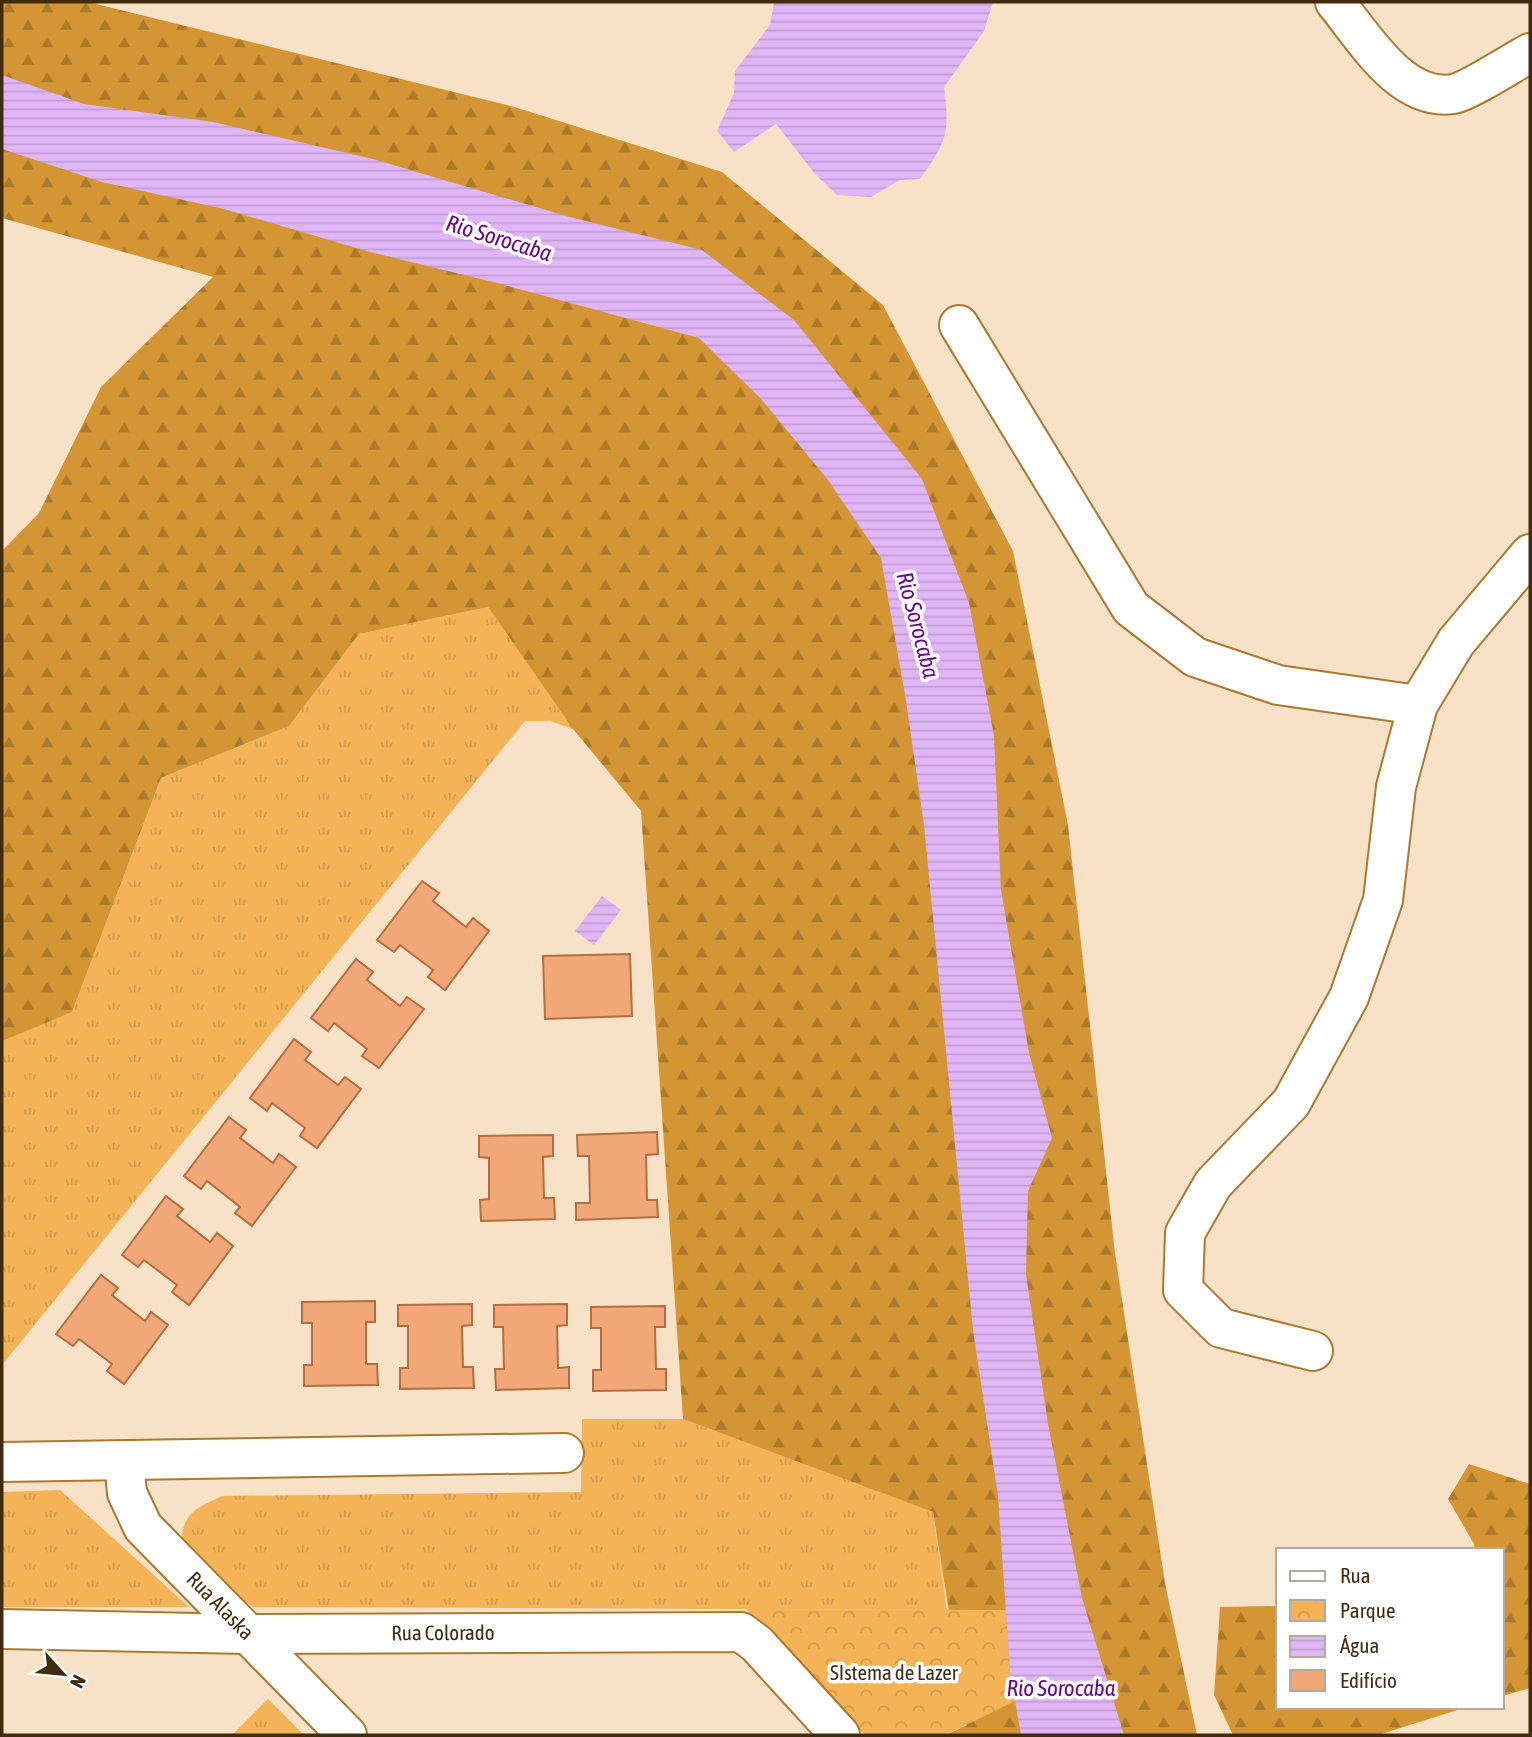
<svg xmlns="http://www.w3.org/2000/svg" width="1532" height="1737" viewBox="0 0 1532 1737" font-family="'Asap Condensed',sans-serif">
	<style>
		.grass { fill: url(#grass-tufts) }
		.forest { fill: url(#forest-firs) }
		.park { fill: url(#park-crowns) }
		.water { fill: url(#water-rules) }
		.building { fill: #f1a777; stroke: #b36e3f; stroke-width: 2 }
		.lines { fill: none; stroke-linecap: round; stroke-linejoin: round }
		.minor-casing { stroke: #aa7930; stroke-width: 42 }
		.minor { stroke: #fff; stroke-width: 38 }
		.labels { text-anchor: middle; stroke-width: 7; stroke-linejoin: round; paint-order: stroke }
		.street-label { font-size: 21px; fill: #402b0d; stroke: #fff }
		.park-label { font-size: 21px; fill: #3c2d19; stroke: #fff }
		.water-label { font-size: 23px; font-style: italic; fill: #6b038f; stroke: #fff }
	</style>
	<defs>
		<pattern id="grass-tufts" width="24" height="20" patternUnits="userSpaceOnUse" patternTransform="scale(1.75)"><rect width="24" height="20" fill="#f4b356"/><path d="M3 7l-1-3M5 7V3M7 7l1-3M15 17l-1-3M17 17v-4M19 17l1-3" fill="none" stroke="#d29a4a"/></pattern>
		<pattern id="forest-firs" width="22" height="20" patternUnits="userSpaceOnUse" patternTransform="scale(1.75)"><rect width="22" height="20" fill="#d49534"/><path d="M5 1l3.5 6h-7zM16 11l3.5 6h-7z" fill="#ad7a2a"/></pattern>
		<pattern id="park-crowns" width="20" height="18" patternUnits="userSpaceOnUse" patternTransform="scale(1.75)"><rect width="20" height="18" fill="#f4b356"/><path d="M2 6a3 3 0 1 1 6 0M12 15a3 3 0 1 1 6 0" fill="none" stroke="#d29a4a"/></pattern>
		<pattern id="water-rules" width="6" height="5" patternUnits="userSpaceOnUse" patternTransform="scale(1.75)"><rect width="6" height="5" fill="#e0b6f7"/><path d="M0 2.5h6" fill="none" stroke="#c19dd3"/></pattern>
	</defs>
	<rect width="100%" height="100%" fill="#f8e2c7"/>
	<g class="grass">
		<path d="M488,607L573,729L550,721H525L2,1365V1038L72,1012L161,778L289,726L359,634Z"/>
		<path d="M582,1419H683L933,1512L947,1610L253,1607L229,1590L182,1541C182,1512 199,1507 222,1496L581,1492Z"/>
		<path d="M60,1490L189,1607H2V1492Z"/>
		<path d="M268,1699L304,1735H232Z"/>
	</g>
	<g class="forest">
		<path d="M2,2H88L511,106L722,172L883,305L1013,551L1068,825L1115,1253L1165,1583L1197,1735H946L967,1725L933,1512L683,1419L641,811L573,729L488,607L359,634L289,726L161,778L72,1012L2,1041V551L39,513L101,387L213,277L2,218Z"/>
		<path d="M1469,1464L1530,1484V1688L1502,1696V1550H1475L1474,1544L1448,1499Z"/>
		<path d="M1278,1606V1707H1467L1378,1735H1233L1214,1695L1220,1607Z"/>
	</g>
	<path class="park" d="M746,1609L1006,1610L1010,1672L1015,1701L946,1735H865Z"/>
	<g class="water">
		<path d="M774,2H993L984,31L944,87C950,133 947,142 920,179L900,180L871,197L837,195L815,174L776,124L734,152L717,131L734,93L735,71L770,25Z"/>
		<path d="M2,75L84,104L213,122L373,159L566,216L702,250L794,320L922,479L969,603L994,736L1001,890L1029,1053L1052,1138L1028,1191L1026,1274L1048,1424L1082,1598L1124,1735H1021L1010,1672L998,1496L973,1330L924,825L906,701L881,558L828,480L762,400L699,338L493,282L370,252L224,209L102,182L2,149Z"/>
		<path d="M602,896L621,910L594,945L575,931Z"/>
	</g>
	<g class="building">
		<path d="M422,881L439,893L433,901L466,927L473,918L489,931L445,990L428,977L433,970L400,945L394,952L377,940Z"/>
		<path d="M630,954L632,1016L545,1019L543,956Z"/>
		<path d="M356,959L373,972L367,980L400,1006L407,997L424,1009L379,1068L362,1056L367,1049L334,1023L328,1031L311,1018Z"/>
		<path d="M294,1039L311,1052L305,1060L338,1085L345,1077L361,1089L317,1148L300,1136L305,1128L272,1103L267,1111L250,1098Z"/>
		<path d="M229,1117L246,1130L240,1138L273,1163L279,1154L296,1167L252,1226L235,1213L240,1207L207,1181L201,1189L184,1176Z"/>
		<path d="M657,1132L658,1154L646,1155L647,1200H657L658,1217L576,1220V1203H590L589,1156H578L577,1135Z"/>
		<path d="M553,1135V1156L543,1157L544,1198H554L555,1219L481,1221L480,1200L489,1199V1158L479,1157V1136Z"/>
		<path d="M166,1196L183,1209L177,1216L210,1242L217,1233L233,1246L189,1305L172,1292L177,1285L144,1260L138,1267L122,1255Z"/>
		<path d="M101,1275L118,1288L112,1295L145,1321L151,1312L168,1325L124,1384L107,1371L112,1364L79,1339L73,1346L56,1334Z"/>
		<path d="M375,1301V1322H366V1364H377L378,1385L304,1386V1365H312V1323H302V1302Z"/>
		<path d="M472,1304V1325L462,1326L463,1367H473L474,1388L400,1389V1368H408V1326H398V1305Z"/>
		<path d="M567,1304V1325L557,1326L558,1368L569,1367V1388L496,1390L495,1369H504L503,1327H494V1305Z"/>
		<path d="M665,1306V1327H655L656,1369H666V1390L593,1391V1370H601V1328H591V1307Z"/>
	</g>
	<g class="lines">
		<defs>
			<g id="minor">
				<path d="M1335,2C1364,37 1401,102 1453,94C1467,92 1515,61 1530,53"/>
				<path d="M959,325L1131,608L1195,657L1278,685L1418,705"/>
				<path d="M1313,1351L1221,1328L1183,1290L1185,1233L1213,1184L1291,1103L1349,997L1383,900L1396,787L1418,705L1456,642L1530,554"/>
				<path id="s1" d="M124,1461L127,1493L143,1527L347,1735"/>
				<path d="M2,1462L564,1453"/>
				<path id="s2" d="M2,1629L247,1634L741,1632L757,1644L840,1735"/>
			</g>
		</defs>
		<use href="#minor" class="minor-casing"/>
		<use href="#minor" class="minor"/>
	</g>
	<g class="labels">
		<g class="street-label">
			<text dy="7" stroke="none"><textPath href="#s1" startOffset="180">Rua Alaska</textPath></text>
			<text dy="7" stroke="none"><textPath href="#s2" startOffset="441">Rua Colorado</textPath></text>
		</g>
		<g class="park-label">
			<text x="894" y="1680">SIstema de Lazer</text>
		</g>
		<g class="water-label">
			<text transform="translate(499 238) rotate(17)" y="8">Rio Sorocaba</text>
			<text transform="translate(918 625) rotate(75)" y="8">Rio Sorocaba</text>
			<text x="1061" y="1696">Rio Sorocaba</text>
		</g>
	</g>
	<rect width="1532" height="1737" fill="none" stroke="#402b0d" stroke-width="7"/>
	<rect x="1276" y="1548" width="228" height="161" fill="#ffffff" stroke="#b3aa9e" stroke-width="2"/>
	<rect x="1290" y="1571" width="35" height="10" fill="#ffffff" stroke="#b3aa9e" stroke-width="2"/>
	<text x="1340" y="1583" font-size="21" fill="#402b0d">Rua</text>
	<rect x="1290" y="1600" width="35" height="21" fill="url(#park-crowns)" stroke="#b3aa9e" stroke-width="2"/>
	<text x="1340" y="1618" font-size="21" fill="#402b0d">Parque</text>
	<rect x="1290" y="1636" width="35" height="21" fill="url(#water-rules)" stroke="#b3aa9e" stroke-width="2"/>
	<text x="1340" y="1653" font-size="21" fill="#402b0d">Água</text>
	<rect x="1290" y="1670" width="35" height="21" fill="#f1a777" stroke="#b3aa9e" stroke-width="2"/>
	<text x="1340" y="1688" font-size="21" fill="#402b0d">Edifício</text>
	<g transform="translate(63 1674) rotate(117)" stroke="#ffffff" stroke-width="5" paint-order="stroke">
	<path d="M0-5L12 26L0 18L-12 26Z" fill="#402b0d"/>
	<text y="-10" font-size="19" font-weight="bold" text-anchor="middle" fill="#402b0d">N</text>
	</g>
</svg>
